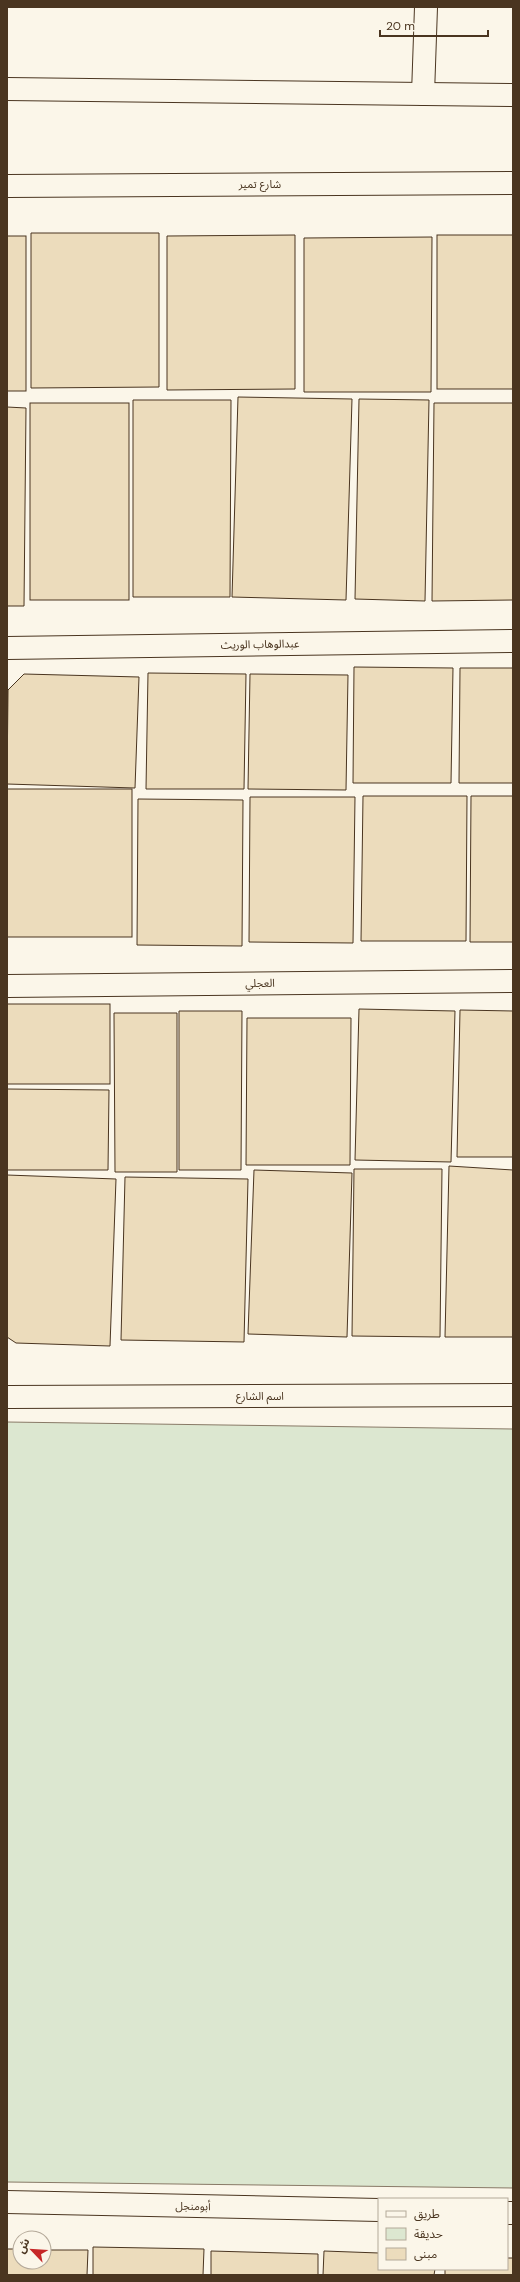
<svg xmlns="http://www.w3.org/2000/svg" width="520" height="2282" viewBox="0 0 520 2282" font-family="'DM Sans','Noto Sans Arabic',sans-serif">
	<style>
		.green { fill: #dce7d0; stroke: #887966 }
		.building { fill: #ecdcbc; stroke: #4a3520 }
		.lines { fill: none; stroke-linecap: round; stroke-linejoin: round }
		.minor-casing { stroke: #4a3520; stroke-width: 24 }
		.minor { stroke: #fbf6e9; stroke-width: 22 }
		.labels { text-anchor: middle; stroke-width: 3; stroke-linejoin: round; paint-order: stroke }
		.street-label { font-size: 11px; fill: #4a3520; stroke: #fbf6e9 }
	</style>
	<rect width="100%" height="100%" fill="#fbf6e9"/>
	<path class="green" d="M7,1422L513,1429V2188L7,2182Z"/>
	<g class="building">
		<path d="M31,233H159V387L31,388Z"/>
		<path d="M295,235V389L167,390V236Z"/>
		<rect x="437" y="235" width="76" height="154"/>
		<rect x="7" y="236" width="19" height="155"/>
		<path d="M432,237L431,392H304V238Z"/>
		<path d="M238,397L352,399L346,600L232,597Z"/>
		<path d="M359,399L429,400L425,601L355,599Z"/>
		<path d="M133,400H231L230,597H133Z"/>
		<rect x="30" y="403" width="99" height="197"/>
		<path d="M434,403H513V600L432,601Z"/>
		<path d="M7,407L26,408L24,606H7Z"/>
		<path d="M354,667L453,668L451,783H353Z"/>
		<path d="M460,668H513V783H459Z"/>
		<path d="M148,673L246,674L244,789H146Z"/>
		<path d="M24,674L139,677L135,788L7,784L8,690Z"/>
		<path d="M250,674L348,675L346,790L248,789Z"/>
		<rect x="7" y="789" width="125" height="148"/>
		<path d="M363,796H467L466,941H361Z"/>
		<path d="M471,796H513V942H470Z"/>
		<path d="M250,797H355L353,943L249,942Z"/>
		<path d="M138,799L243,800L242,946L137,945Z"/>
		<rect x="7" y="1004" width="103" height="80"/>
		<path d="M359,1009L455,1011L451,1162L355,1160Z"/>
		<path d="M460,1010L513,1011V1157H457Z"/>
		<path d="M179,1011H242L241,1170H179Z"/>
		<path d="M114,1013H177V1172H115Z"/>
		<path d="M247,1018H351L350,1165H246Z"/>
		<path d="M7,1089L109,1090L108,1170H7Z"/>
		<path d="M449,1166L513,1170V1337H445Z"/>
		<path d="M354,1169H442L440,1337L352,1336Z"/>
		<path d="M254,1170L352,1173L347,1337L248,1334Z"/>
		<path d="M7,1175L116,1179L110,1346L16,1343L7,1337Z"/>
		<path d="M125,1177L248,1179L244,1342L121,1340Z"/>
		<path d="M93,2247L204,2249L203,2275H93Z"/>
		<path d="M7,2249H20V2262H44V2250H88L87,2275H7Z"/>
		<path d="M211,2251L318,2254V2275H211Z"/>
		<path d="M324,2251L379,2253V2269H435L434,2275H323Z"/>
		<path d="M507,2258H513V2275H445V2269H507Z"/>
	</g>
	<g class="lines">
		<defs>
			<g id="minor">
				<path d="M7,89L513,95"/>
				<path d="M423,94L426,7"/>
				<path d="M7,186L513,183"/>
				<path d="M7,648L513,641"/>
				<path d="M7,986L513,981"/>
				<path d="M7,1397L513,1395"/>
				<path d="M7,2202L379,2210"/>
				<path d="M507,2213H513"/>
			</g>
		</defs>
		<use href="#minor" class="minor-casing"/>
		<use href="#minor" class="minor"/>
	</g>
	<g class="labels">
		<g class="street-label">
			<text x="260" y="188">شارع تمير</text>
			<text transform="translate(260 644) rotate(-1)" y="4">عبدالوهاب الوريث</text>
			<text transform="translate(260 983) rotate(-1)" y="4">العجلي</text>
			<text x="260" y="1400">اسم الشارع</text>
			<text transform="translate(193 2206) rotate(1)" y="4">أبومنجل</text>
		</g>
	</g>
	<rect width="520" height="2282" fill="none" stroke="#4a3520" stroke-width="16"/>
	<rect x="378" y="2198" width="130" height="72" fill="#fbf6e9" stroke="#b4a999"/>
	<rect x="386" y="2211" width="20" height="6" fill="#fbf6e9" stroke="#b4a999"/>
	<text x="414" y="2218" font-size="12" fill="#4a3520">طريق</text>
	<rect x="386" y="2228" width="20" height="12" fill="#dce7d0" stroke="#b4a999"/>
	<text x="414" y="2238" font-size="12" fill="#4a3520">حديقة</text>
	<rect x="386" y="2248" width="20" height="12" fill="#ecdcbc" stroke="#b4a999"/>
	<text x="414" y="2258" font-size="12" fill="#4a3520">مبنى</text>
	<g transform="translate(32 2250) rotate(295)"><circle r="19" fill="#fbf6e9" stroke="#b4a999"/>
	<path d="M0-3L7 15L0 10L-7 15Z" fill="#c62828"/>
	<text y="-6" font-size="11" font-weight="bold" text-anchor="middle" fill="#4a3520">ش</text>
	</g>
	<path d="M380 30v6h108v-6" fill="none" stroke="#4a3520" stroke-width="2"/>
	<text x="386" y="30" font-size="12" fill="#4a3520" stroke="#fbf6e9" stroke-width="3" paint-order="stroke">20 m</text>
</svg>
